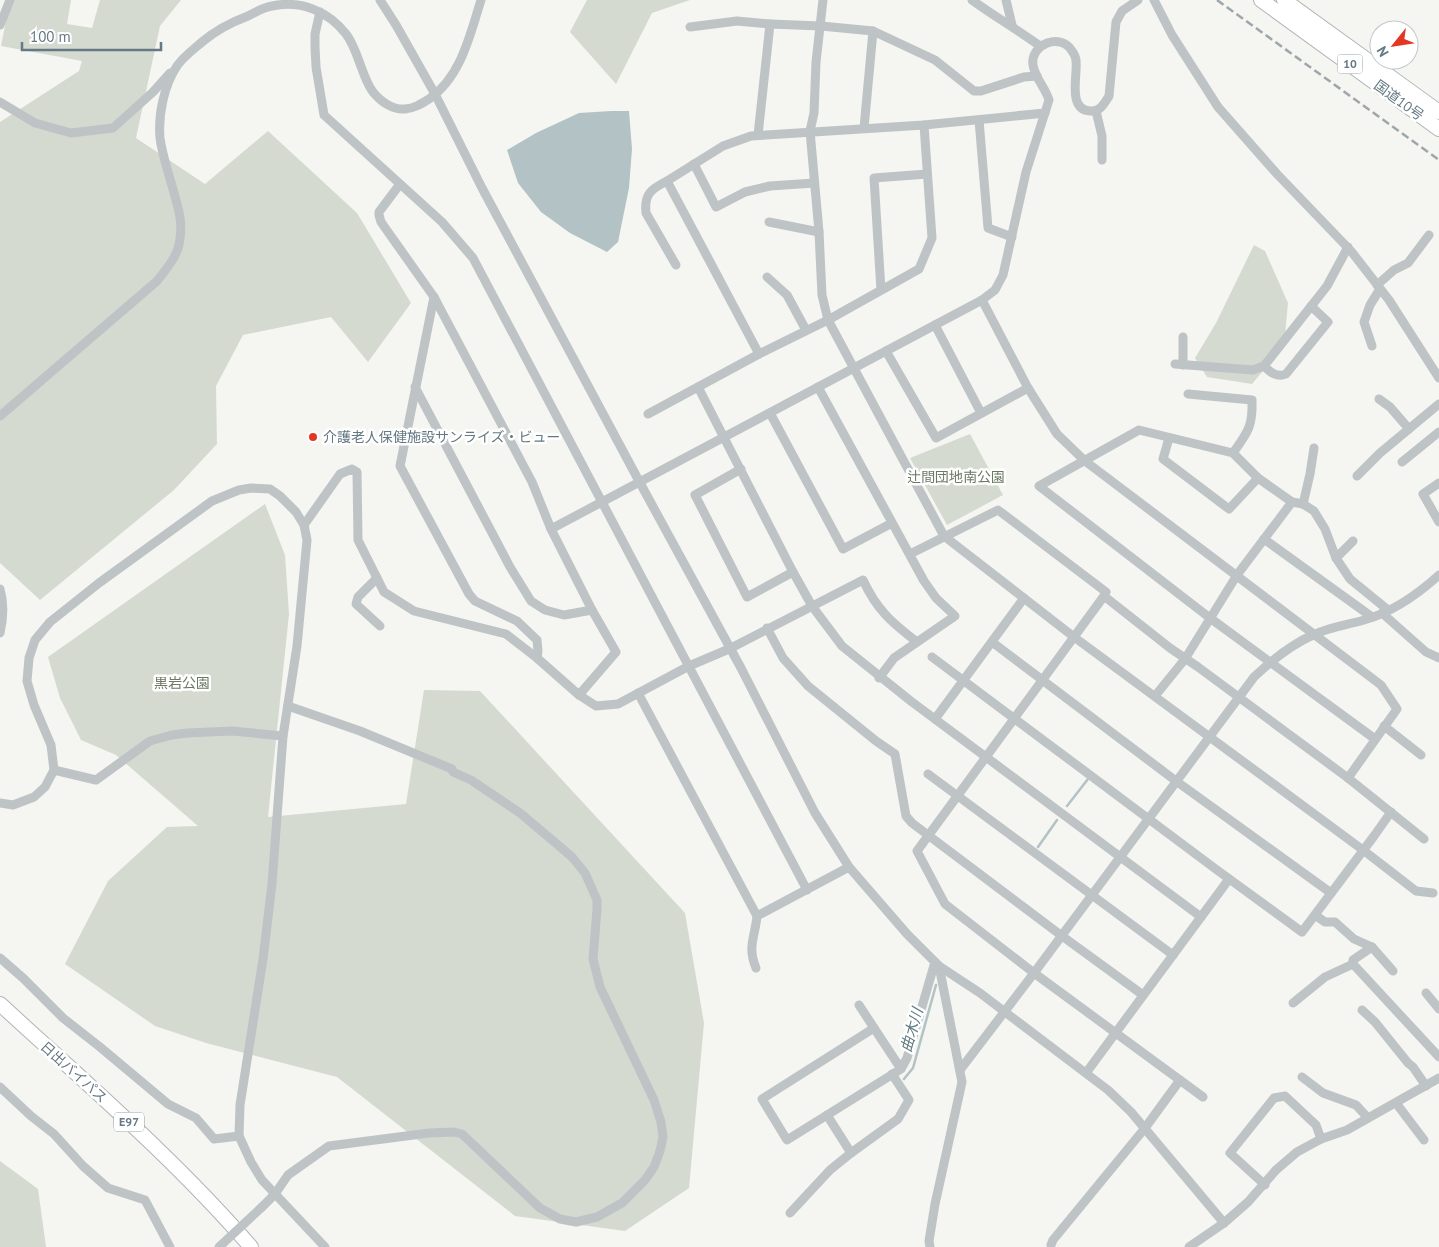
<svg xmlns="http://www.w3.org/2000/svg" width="1439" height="1247" viewBox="0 0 1439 1247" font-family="'PT Sans','Noto Sans JP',sans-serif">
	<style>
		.green { fill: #d5dad1 }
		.water { fill: #b3c3c5 }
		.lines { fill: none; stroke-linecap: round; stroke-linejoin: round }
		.stream { stroke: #b3c3c5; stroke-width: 2.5 }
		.highway-casing { stroke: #afb4b7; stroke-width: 16 }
		.minor { stroke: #bec3c6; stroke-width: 9 }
		.highway { stroke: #fff; stroke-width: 14 }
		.rail { stroke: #9da6aa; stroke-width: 2.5; stroke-dasharray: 8 4; stroke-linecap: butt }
		.minor-bridge { stroke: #bec3c6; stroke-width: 9 }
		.poi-dot { fill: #e43723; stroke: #fff; stroke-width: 2 }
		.labels { text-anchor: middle; stroke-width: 5; stroke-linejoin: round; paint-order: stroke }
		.shield { fill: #fff; stroke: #92a1a8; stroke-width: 1 }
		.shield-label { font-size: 12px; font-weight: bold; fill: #647983 }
		.street-label { font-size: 14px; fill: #647983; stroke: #fff }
		.poi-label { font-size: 14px; fill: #647983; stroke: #fff; text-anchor: start }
		.park-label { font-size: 14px; fill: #6b7a63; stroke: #fff }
		.water-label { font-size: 15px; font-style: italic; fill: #5f7b80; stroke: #fff }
	</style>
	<rect width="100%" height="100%" fill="#f5f5f1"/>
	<g class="green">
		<path d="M10,0H71L67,24L92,28L100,0H181L160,26L136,138L205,184L268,131L357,213L411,303L368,362L331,317L243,335L216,386L217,444L174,490L40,600L0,563V122L79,71L82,61L1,46Z"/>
		<path d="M587,0H690L652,13L616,84L570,32Z"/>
		<path d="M1254,245L1265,251L1288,303L1284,346L1252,384L1207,377L1195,358L1216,323Z"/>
		<path d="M970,434L1003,495L947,525L910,458Z"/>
		<path d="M265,504L285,555L289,614L268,817L406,804L424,690L480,691L685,913L704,1023L689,1188L625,1231L515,1216L337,1077L206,1043L155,1026L65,964L108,881L167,827L198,826L116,755L81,740L60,698L48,657Z"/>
		<path d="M0,1161L38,1189L46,1247H0Z"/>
	</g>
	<path class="water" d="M611,111H629L632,149L629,188L618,242L607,252L570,233L541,212L518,183L507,150L536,133L579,113Z"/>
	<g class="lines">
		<g class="stream">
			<path d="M1067,806L1088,779"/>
			<path d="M1038,847L1057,820"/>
			<path d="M904,1079L913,1068L936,985"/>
		</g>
		<defs>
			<g id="highway">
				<path d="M1261,0L1439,129"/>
				<path d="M1284,0L1439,112"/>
				<path d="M0,1004C86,1083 175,1159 251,1247"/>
			</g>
		</defs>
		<use href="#highway" class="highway-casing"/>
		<g class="minor">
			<path d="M380,0L396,25L435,94L482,188L639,481L741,668L815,813L849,867L907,934L939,966L980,993L1108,1090L1131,1112L1224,1223"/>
			<path d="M823,0L816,62L814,113L810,131L819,232L822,295L828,320L944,536L1074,637L1363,850L1416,891L1433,893"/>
			<path d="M972,0C994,16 1018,30 1040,46"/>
			<path d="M1006,0L1012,25"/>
			<path d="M1154,0L1172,35L1218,107L1277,174L1351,251L1389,300L1439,378"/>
			<path d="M320,12L315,34V47L316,67L324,115L442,222L473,258L807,890"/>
			<path d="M0,25L10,0"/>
			<path d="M690,27L737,21L770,24"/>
			<path d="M0,102L35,123L71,133L113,128L153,92L170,73"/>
			<path d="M1096,111L1102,136V160"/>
			<path d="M979,120L988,228L1012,237"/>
			<path d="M864,128L873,31"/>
			<path d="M758,135L770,24L821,26L873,31L935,60L974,91H981L1024,77L1037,76"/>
			<path d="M694,164L716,207L745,192L770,186L814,183"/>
			<path d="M667,181C651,189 644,194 646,213L676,265"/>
			<path d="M400,184L379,212V215L381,222L434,297L532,482L551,529L592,610L616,652L579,695"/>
			<path d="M769,222L819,232"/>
			<path d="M767,277L787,295L806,330"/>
			<path d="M1377,285L1394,270L1408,263L1429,235"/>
			<path d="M881,290L874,178L927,174"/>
			<path d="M434,297L400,466L469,594L475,601L517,621L537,640L538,651L537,658"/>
			<path d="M982,300L1028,388L1057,434L1085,461L1381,685L1397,709L1348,778"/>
			<path d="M935,325L981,413"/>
			<path d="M1372,346L1364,322L1370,305L1380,289"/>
			<path d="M886,351L936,438L1028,388"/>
			<path d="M759,354L667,181L723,146L751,136L924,125L1045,113"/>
			<path d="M1175,364L1253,370L1264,366L1327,286L1348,247"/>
			<path d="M1183,365V337"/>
			<path d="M1264,366C1270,372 1277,378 1286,374L1328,322L1311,306"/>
			<path d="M415,387L510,567L531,601L545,610L564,615L592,610"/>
			<path d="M698,387L793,572L812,606L842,646L912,702L1201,917"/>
			<path d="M818,387L924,581L936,598L955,616L894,658L879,678"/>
			<path d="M1188,394L1252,400C1253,426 1248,432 1233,453"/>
			<path d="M1379,399L1390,407L1409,429"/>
			<path d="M770,413L843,549L892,523"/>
			<path d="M648,414L759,354L828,320L919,269L932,238L924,125"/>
			<path d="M0,416L157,281C167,268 179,255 180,238C183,220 177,204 172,186C168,171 162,154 160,138C158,115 164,85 177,66C183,57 194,49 202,42C215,31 232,22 248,16C256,12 264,7 272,6C301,0 328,11 346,34C358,49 362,78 373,92C381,102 393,110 405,109C415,108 421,104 429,99C461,77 470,35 481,0"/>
			<path d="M1169,438L1163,459L1229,509L1258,478"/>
			<path d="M1402,462L1439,432"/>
			<path d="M741,469L695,495L747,597L793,572"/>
			<path d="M1357,476L1380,453L1439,404"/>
			<path d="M1439,483L1423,494L1439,522"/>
			<path d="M1303,504L1310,474L1314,448"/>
			<path d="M304,525L340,474L352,469L357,472L358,540L384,592L414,611L506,634L537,658L579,695L596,706L618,704L689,666L729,649L863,580C877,610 891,622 917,642"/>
			<path d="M551,529L982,300L995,290L1003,275L1026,172L1049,100C1045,87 1035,78 1033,65C1030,44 1061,32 1072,51C1074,53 1076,58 1076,61C1078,74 1067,110 1090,111C1100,112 1104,104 1109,96L1116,22L1122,11L1138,0"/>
			<path d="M1264,539L1372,617"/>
			<path d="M910,554L998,510L1106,592L1104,596L1170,648L1198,667L1348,778L1424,839"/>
			<path d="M1336,558L1353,541"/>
			<path d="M377,578L358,597L356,604L380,626"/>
			<path d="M0,589C4,603 3,620 0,633"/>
			<path d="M1104,596L917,851L945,904L1034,973L1203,1097"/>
			<path d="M1382,613L1426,652L1439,658"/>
			<path d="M767,628L783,658L808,686L876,741L895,754L906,816L912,823L1062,936L1143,995"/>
			<path d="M992,642L1176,781L1331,893"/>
			<path d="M932,657L1217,870L1302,932L1374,836L1391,812"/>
			<path d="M638,693L757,916L849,867"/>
			<path d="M1155,696L1185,659L1237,575L1292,502"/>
			<path d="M935,719L1024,598"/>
			<path d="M1384,726L1421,755"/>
			<path d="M1375,739L1210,618L1039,486L1139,430L1233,453L1258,478L1292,502L1303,504L1314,511L1325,529L1336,558L1350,579L1388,610"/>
			<path d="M54,770L96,780L150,741L172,735L187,733L232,731L283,736"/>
			<path d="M928,774L1173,955"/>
			<path d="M0,803L13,805L34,797L45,787L54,770L51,745L34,705L27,681L29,658L35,640L50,622L99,583L212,501L239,490L251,488L270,489L280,496L296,512L304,525L307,540L297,646L283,736L272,884L263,959L240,1105L239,1136L251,1162L262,1180L325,1247"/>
			<path d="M1315,915L1325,922H1335L1354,939L1372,947L1393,971"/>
			<path d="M1372,947L1353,960V964L1439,1057"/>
			<path d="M0,958L23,978L63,1018L100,1047L168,1104L196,1118L214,1139L239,1136"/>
			<path d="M756,968C747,947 755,937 757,916"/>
			<path d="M1426,993L1439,1009"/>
			<path d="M1293,1003L1325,977L1353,964"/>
			<path d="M859,1005L874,1028"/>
			<path d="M1362,1010L1375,1022L1408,1063L1413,1067L1426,1086"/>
			<path d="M901,1069L874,1028L762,1099L787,1140L901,1069L907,1058L935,962"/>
			<path d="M960,1070L1034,973L1254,677C1271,661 1290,645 1313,635C1329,627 1347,625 1364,620C1393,612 1417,595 1439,575"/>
			<path d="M1086,1073L1229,879"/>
			<path d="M1302,1077L1323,1093L1356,1105L1368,1118"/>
			<path d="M0,1087L31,1116L54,1134L83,1166L108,1188L145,1200L170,1247"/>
			<path d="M1396,1103L1424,1140"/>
			<path d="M827,1115L851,1153L898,1119L909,1100L892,1074"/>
			<path d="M1265,1185L1230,1153L1274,1098L1285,1096L1316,1125L1321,1139"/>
			<path d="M262,1207L275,1194L288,1175L329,1146L429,1133L454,1132L462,1134L540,1208L560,1219L576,1222L597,1217L622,1203L645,1180L654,1167L660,1151L663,1137L661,1122L654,1100L600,987L593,959L597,909V900L585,873L572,857L558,845L520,813L471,780L453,772L452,769L360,731L288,706"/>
			<path d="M790,1213L830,1170L851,1153"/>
			<path d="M1051,1245L1053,1240L1145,1128L1180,1080"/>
			<path d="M930,1247L929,1241L935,1204L962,1082L939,966"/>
			<path d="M1189,1247L1224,1223L1248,1202L1276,1170L1297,1152L1321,1139L1347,1130L1439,1078"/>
		</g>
		<use href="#highway" class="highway"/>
		<path class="rail" d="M1217,0L1439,160"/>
		<path class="minor-bridge" d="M219,1247L262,1207"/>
	</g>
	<circle class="poi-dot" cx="313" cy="437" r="5"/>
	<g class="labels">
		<g class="shield">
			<rect x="1337.5" y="54.5" width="25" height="19" rx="4"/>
			<rect x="114" y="1112.5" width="30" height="19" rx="4"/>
		</g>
		<g class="shield-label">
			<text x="1350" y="68">10</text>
			<text x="129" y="1126">E97</text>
		</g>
		<g class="street-label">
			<text transform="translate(1399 100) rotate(36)" y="5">国道10号</text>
			<text transform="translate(74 1072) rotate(42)" y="5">日出バイパス</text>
		</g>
		<g class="poi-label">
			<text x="323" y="442">介護老人保健施設サンライズ・ビュー</text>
		</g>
		<g class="park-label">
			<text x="956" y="482">辻間団地南公園</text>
			<text x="182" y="688">黒岩公園</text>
		</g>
		<g class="water-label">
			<text transform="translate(912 1030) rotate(-74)" y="5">曲木川</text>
		</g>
	</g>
	<g transform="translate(1394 45) rotate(240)"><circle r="24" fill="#ffffff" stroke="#c1c9cd"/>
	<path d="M0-4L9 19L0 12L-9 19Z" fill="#e43723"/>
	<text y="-8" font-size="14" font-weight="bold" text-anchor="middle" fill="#647983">N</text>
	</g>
	<path d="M22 42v8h139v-8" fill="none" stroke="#647983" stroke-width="2.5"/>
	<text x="30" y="42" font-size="15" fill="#647983" stroke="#ffffff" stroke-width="4" paint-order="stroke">100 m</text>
</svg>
